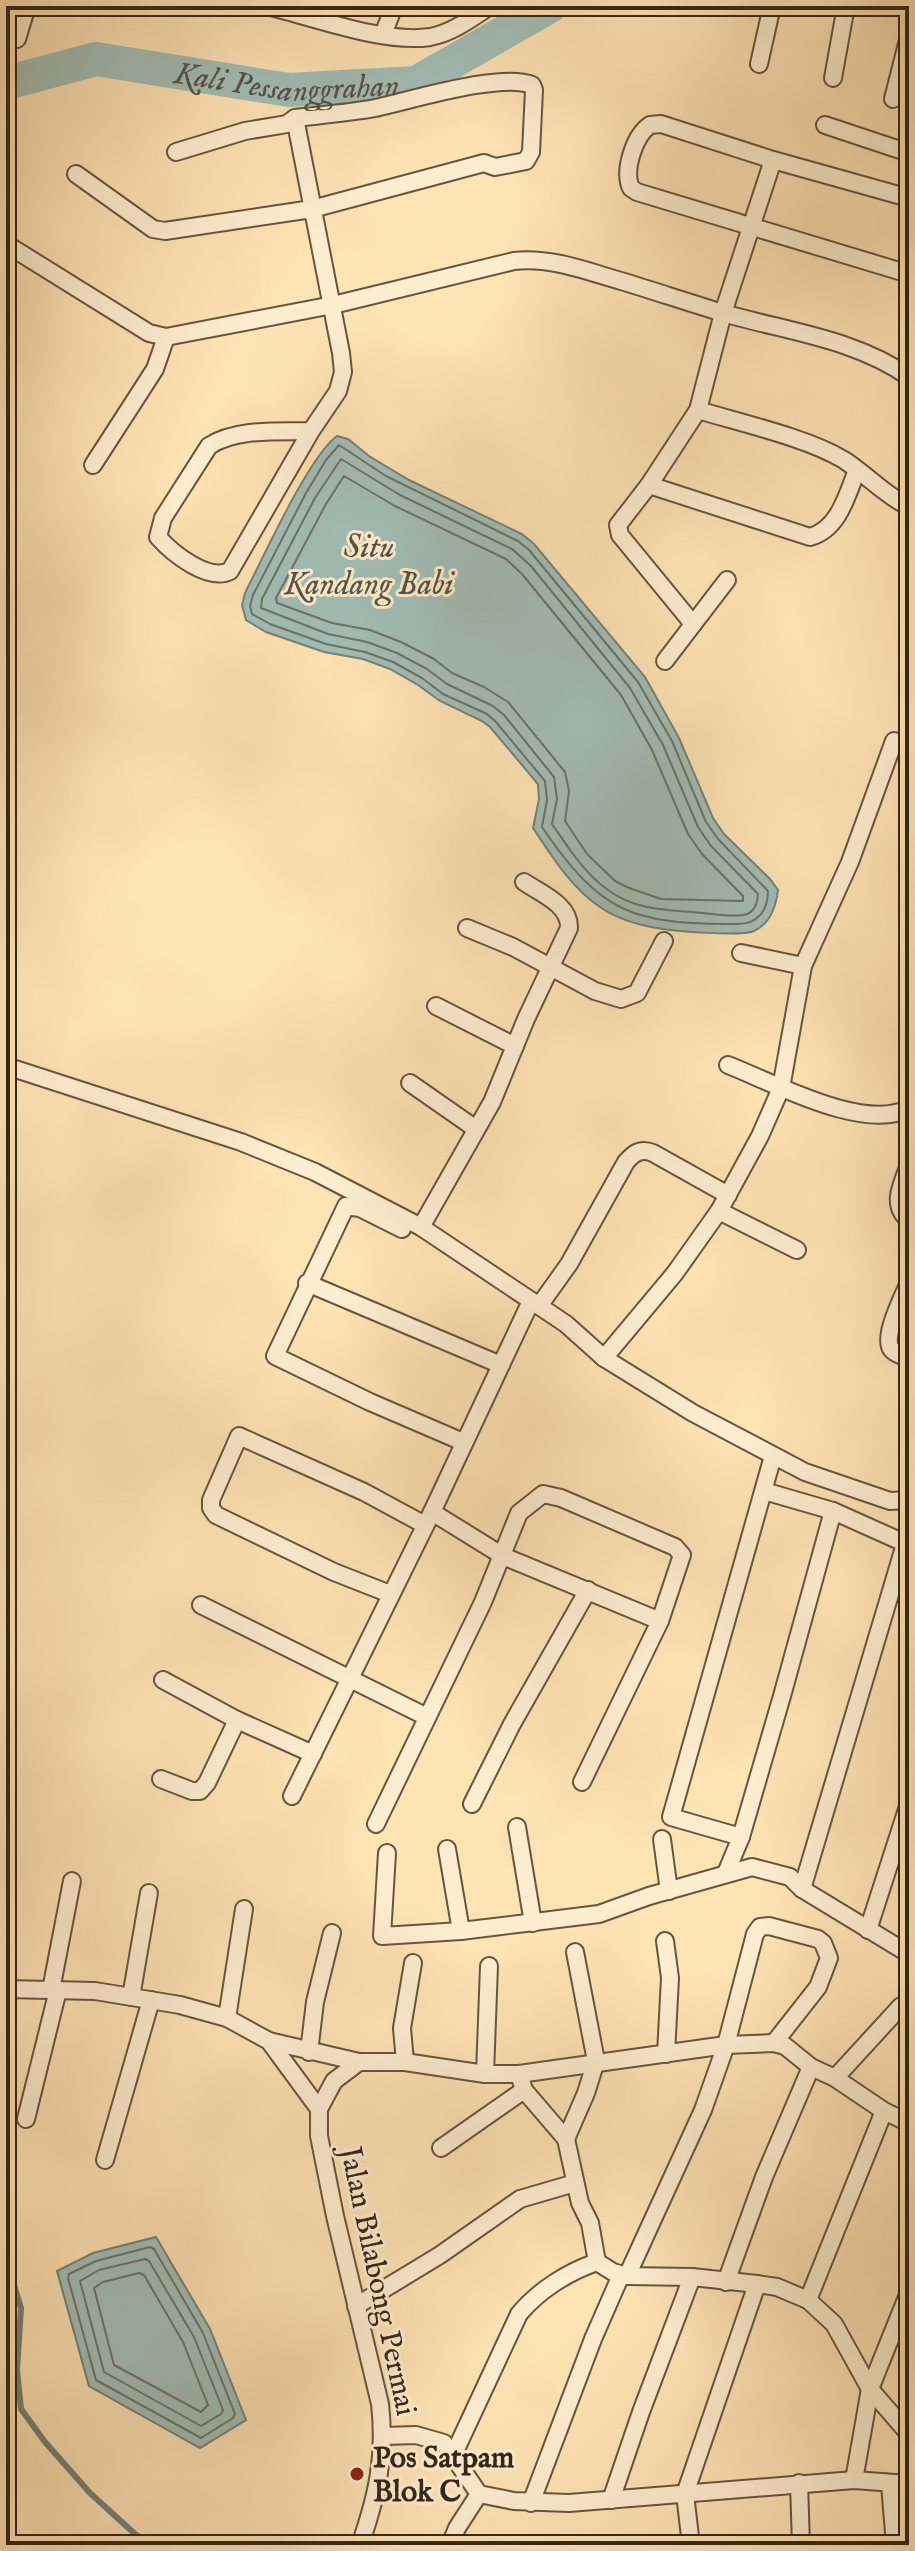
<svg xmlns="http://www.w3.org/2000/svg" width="915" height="2551" viewBox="0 0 915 2551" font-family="'IM FELL English',serif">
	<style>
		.water { fill: #a2bdb6; stroke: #778177; stroke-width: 2 }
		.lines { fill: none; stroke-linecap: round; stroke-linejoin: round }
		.shore { stroke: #6c7267; stroke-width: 2 }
		.stream { stroke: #778177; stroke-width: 6 }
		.river { stroke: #a2bdb6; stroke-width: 34 }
		.street-casing { stroke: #68553f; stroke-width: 20 }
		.street { stroke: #feedcf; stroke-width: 16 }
		.poi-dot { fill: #8f2418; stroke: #feedcf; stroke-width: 3 }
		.labels { text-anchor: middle; stroke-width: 6; stroke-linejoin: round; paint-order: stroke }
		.street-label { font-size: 30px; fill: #362618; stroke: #feedcf }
		.poi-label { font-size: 30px; font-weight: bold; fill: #362618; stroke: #feedcf; text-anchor: start }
		.water-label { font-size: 32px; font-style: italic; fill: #565347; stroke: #feedcf }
	</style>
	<rect width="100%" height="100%" fill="#fee3b5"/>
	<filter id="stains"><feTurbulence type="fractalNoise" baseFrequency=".0025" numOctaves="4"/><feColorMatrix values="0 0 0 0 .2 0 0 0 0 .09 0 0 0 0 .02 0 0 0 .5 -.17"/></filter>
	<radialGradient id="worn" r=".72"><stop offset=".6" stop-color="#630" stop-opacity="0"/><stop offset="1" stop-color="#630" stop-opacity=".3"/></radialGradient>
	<g class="water">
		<path d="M337,436L348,439L369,456L409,480L522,534L534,544L645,677L679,738L713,818L724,834L770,879L778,890C776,906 770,924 754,931C741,937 674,931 657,928C638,925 616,918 600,907C572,889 551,855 533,828L539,799L538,784L490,727L482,721L440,701L418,685L390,669L363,659L324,652L266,632L246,620L242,605L245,593C263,558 309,456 337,436Z"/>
		<path d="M156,2237L210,2329L246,2420L200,2448L89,2386L57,2271L93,2253Z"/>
	</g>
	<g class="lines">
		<g class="shore">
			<path d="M339,445L386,476L518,541L529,550L638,682L672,741L706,822L718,839L768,891C768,910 758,924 738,924C633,924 602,915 542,827L547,800L545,781L496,722L487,714L443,694L422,678L393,662L365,652L326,644L270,624L252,614L250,606L253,595L306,493L326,460Z"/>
			<path d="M341,459L400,495L512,549L531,566L630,688L663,745L698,827L711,846L758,894C758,901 755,911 747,914C735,918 715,914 703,913C670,910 636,911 608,890C584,873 568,847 552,824L557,799L554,777L504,715L493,706L447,684L427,669L397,653L367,642L328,634L261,608L262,599L315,498Z"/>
			<path d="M344,476L395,506L506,559L522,574L621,695L652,750L688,834L702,854L743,896V901L661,899L629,888L615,881L587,854L565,821L569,791L565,772L508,702L484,687L452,673L434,659L401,642L370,630L332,623L277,603L276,598L326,504Z"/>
			<path d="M150,2247L154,2249L203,2333L235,2414L233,2418L201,2438L96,2380L68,2278L69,2274L96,2261Z"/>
			<path d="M145,2259L149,2261L194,2337L223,2410L221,2414L201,2426L104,2372L80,2281L99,2270Z"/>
			<path d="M139,2273L144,2275L183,2342L208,2405L201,2412L114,2365L94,2288L103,2282Z"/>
		</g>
		<path class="stream" d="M6,2259L21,2308L17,2370L21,2409L45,2442L90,2493L135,2534L152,2545"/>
		<path class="river" id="s1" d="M6,83L96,59L289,90L416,83L550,6"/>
		<defs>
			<g id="street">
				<path d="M267,6C313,17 384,44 430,37C452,33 472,18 490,6"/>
				<path d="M383,35L394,6"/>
				<path d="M17,39L27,6"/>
				<path d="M759,64L772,6"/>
				<path d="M833,78L846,6"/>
				<path d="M893,99L909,36"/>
				<path d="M295,118L341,353L343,372L338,391L311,431L230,571C208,582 172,553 158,537L163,518L209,446C236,428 279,432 311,431"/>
				<path d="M825,125L909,153"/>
				<path d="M76,174L153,229L165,231L312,209L484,163L495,167L526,161L531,152L534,90L532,85C501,72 409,101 375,108C348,113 321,115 295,118L287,124L245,131L176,152"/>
				<path d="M909,198L773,160L661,124L650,125C634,136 623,171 631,188L637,192L909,274"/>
				<path d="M6,244L149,333L166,337L333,305L514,261C551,257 586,271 621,281C654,291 687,302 720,312C783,331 854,338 909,377"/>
				<path d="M698,410C741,423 808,438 844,460C867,475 885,495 909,507"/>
				<path d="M93,465L155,369L166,337"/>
				<path d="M649,485L810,537C839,529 847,495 857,470"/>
				<path d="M693,624L620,535L618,525L649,485L698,410L723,313L773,160"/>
				<path d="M665,661L727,580"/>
				<path d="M467,928L513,947L595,991L621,999L637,993L664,941"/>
				<path d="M741,953L803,966"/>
				<path d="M436,1006L515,1046"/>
				<path d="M728,1065C772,1082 865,1133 909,1108"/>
				<path d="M6,1066L241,1142L315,1172L421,1227L566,1324L604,1358L693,1413L805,1472L890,1501L909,1500"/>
				<path d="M410,1083L476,1129"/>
				<path d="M909,1165C902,1184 890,1205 909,1220"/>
				<path d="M719,1211L797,1250"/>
				<path d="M421,1227L492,1102L526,1019L569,928C570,905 542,894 524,882"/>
				<path d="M402,1229L360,1208L346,1206L275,1356L370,1402L463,1442"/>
				<path d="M909,1282C904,1295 881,1338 892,1350C895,1354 904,1356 909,1359"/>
				<path d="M307,1283L501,1365"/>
				<path d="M539,1306L569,1264L626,1162C634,1153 640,1148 653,1153L728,1195"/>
				<path d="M604,1358L675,1273L719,1211L760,1136L781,1088L803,966L850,862L894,741L909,746"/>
				<path d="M764,1491L833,1511L909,1545"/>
				<path d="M432,1512L503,1556L660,1621"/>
				<path d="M390,1594L334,1572L216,1515L211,1508V1500L239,1436L364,1492L425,1525"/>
				<path d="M201,1605L427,1717"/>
				<path d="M163,1680L237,1720L313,1754"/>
				<path d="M161,1779L192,1791H200L207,1783L237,1720"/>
				<path d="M292,1796L432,1512L531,1301"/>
				<path d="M472,1804L512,1724L588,1590"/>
				<path d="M376,1824L483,1602L519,1513L543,1494L561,1498L675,1547L682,1555L660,1621L582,1782"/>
				<path d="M517,1827L533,1923"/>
				<path d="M741,1837L671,1817L773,1456"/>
				<path d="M662,1839L669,1891"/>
				<path d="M447,1849L461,1931"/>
				<path d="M387,1853L382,1936L461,1931L599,1914L649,1896L752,1867L790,1877L802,1889L909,1954"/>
				<path d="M726,1873L741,1837L782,1696L833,1511"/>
				<path d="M802,1889L905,1544"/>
				<path d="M868,1930L909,1803"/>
				<path d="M665,1941L670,1978L666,2054"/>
				<path d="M6,1989L95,1991L180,2005L227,2018L269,2041L359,2062H405L485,2074H519L726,2045L774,2043L785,2046L811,2067L835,2078L884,2111L909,2123"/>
				<path d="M51,1990L72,1881"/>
				<path d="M131,1997L149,1893"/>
				<path d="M227,2018L244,1909"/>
				<path d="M269,2041L319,2109V2136L335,2216L380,2404C386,2457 377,2496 360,2545"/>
				<path d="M309,2052L315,2002L332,1933"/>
				<path d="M405,2062L402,2028L413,1963"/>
				<path d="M485,2074L489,1966"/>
				<path d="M519,2074L524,2090L566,2139L580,2203L590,2223L597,2262L613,2272L627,2276L692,2277L757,2284L777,2287L808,2300L834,2324L870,2389L909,2434"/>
				<path d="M835,2078L901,2006"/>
				<path d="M319,2109L334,2081L359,2062"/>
				<path d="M26,2119L58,1990"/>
				<path d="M566,2139L586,2093L596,2061L575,1952"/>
				<path d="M441,2148L524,2090"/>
				<path d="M105,2160L151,2000"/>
				<path d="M627,2276L703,2110L726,2045L755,1934L760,1927L769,1926L818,1939L823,1943L829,1958L818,1987L774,2043"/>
				<path d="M726,2282L764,2177L811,2067"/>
				<path d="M808,2300L884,2111"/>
				<path d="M356,2306L440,2255L520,2199L575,2183"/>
				<path d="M384,2436L416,2435L444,2443L479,2494L514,2501L569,2503L854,2480L909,2484"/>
				<path d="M452,2458L519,2314C539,2290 568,2272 597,2262"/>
				<path d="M854,2480L870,2389L909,2292"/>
				<path d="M799,2483L801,2545"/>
				<path d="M890,2484L895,2545"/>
				<path d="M611,2500L641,2412L692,2277"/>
				<path d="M531,2503L593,2339L621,2275"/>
				<path d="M450,2545L457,2528L479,2494"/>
				<path d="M691,2545L685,2494L757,2284"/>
			</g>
		</defs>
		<use href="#street" class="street-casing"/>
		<use href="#street" class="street"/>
	</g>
	<circle class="poi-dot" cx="357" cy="2474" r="8"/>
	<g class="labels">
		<g class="street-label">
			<text transform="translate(379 2281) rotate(78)" y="10">Jalan Bilabong Permai</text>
		</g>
		<g class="poi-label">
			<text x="373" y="2467">Pos Satpam<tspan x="373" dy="34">Blok C</tspan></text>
		</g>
		<g class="water-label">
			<text dy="11" stroke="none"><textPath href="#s1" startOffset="286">Kali Pessanggrahan</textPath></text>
			<text x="369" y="557">Situ<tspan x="369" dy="37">Kandang Babi</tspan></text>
		</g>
	</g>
	<rect width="915" height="2551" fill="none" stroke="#fee3b5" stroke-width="32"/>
	<rect x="8" y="8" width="899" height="2535" fill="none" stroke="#362618" stroke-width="4"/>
	<rect x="16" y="16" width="883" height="2519" fill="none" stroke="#362618" stroke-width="2"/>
	<rect width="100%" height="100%" filter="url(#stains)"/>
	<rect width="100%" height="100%" fill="url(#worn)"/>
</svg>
